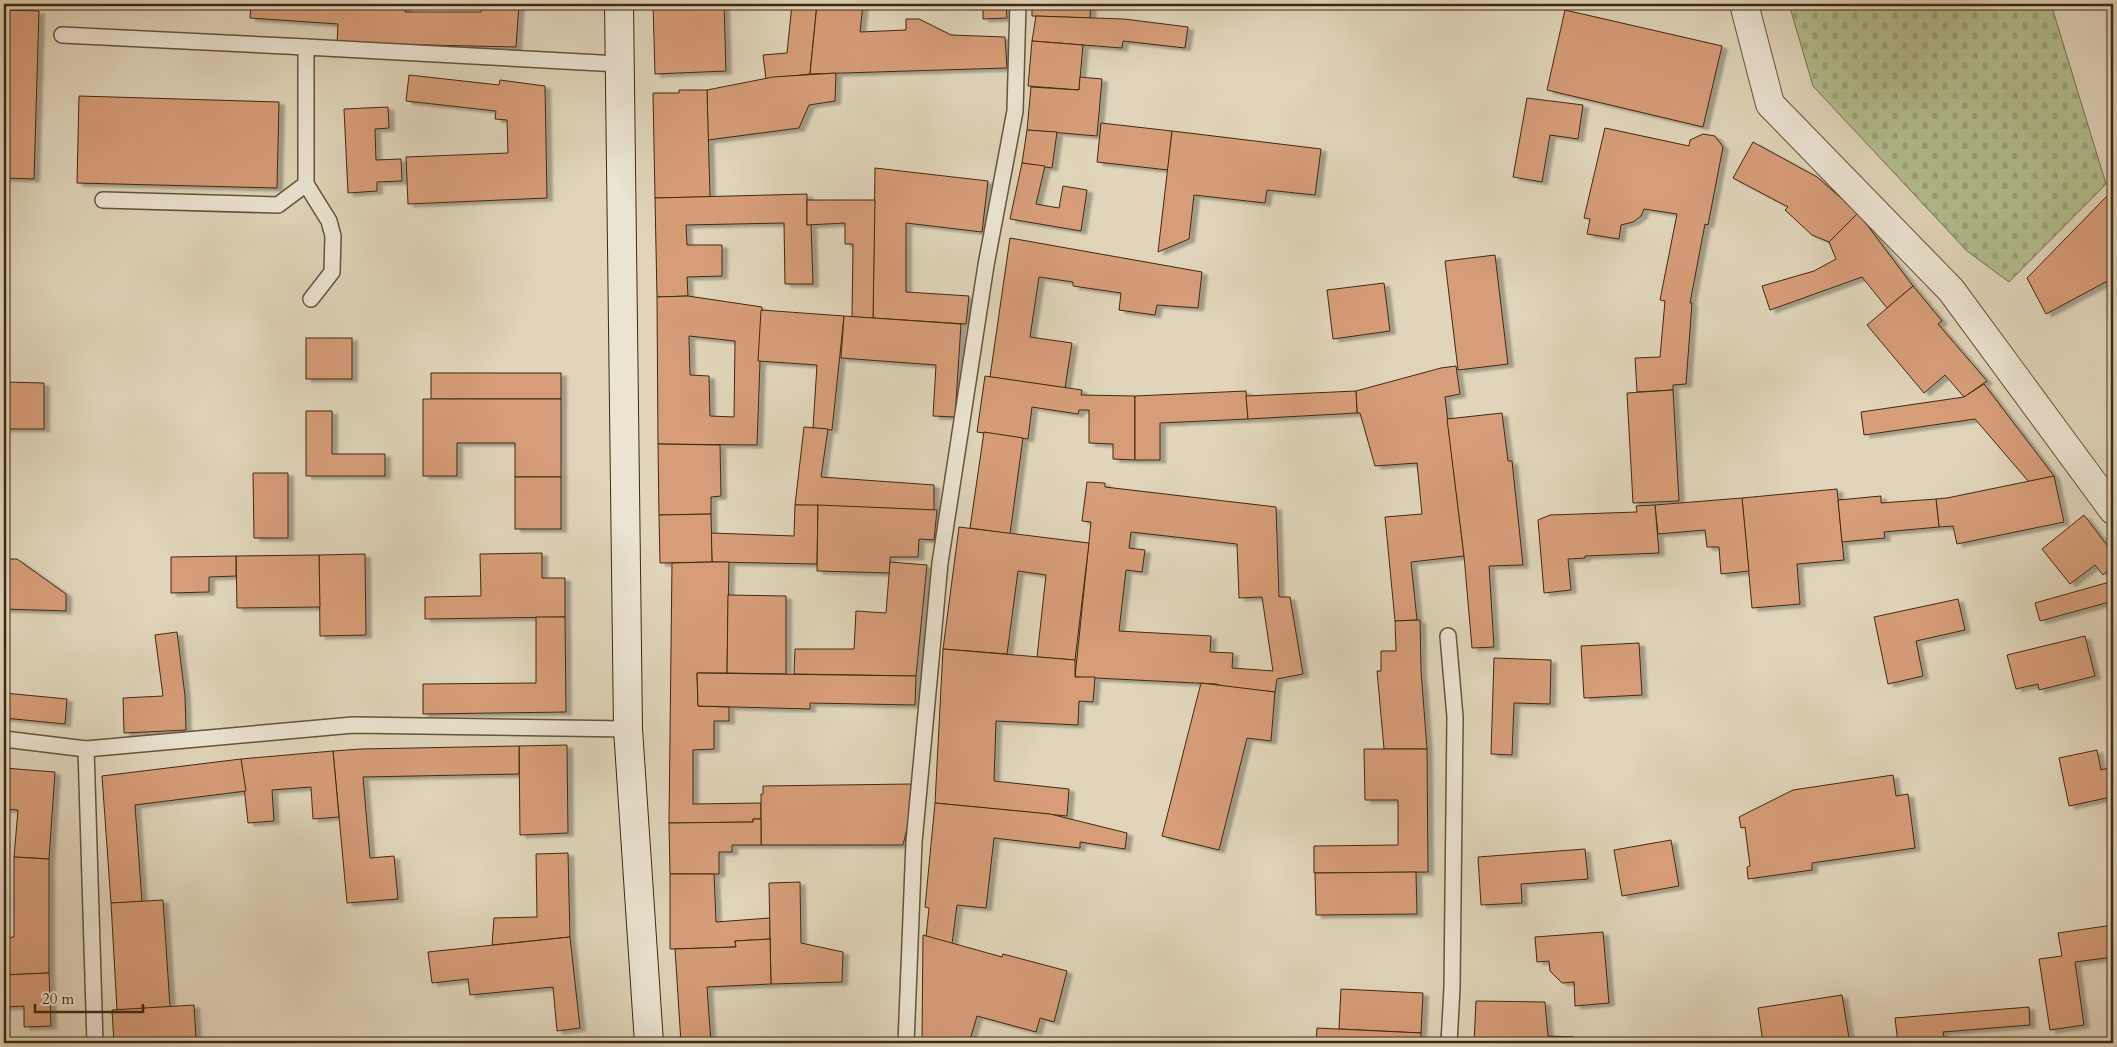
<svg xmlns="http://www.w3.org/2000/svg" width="2117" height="1047" viewBox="0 0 2117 1047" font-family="Cardo,serif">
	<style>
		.cemetery { fill: url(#cemetery-stones); stroke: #797350 }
		.building { fill: #d79d79; stroke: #3f2911; fill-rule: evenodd; filter: url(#shadow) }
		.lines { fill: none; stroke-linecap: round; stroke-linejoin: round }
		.service-casing { stroke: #67543b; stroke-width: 18 }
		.minor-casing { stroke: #67543b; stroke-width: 30 }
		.secondary-casing { stroke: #3f2911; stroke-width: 30 }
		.service { stroke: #ebe4d2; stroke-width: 15 }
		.minor { stroke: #ebe4d2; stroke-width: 28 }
		.secondary { stroke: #ebe4d2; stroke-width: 28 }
	</style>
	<defs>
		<pattern id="cemetery-stones" width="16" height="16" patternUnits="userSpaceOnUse" patternTransform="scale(1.25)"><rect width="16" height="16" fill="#b3bd8f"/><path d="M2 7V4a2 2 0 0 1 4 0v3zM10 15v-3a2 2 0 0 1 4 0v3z" fill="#9ba27a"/></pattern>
		<filter id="shadow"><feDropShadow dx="5.5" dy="3" stdDeviation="1" flood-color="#0004"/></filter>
	</defs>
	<rect width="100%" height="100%" fill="#e0d5ba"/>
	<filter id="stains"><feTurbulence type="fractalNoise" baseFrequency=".004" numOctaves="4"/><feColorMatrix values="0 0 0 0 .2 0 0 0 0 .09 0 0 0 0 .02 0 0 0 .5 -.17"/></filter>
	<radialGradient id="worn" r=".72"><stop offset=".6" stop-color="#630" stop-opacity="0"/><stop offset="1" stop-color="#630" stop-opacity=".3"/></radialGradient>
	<path class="cemetery" d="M1789,4H2051L2106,184L2009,282L1967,251L1813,86Z"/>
	<g class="building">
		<path d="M251,4H406L405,12H481L482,4H519L516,47L337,43L338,24L250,18Z"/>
		<path d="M653,4H724L726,71L655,74Z"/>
		<path d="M792,4H817L810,74L766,79L763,55L787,53Z"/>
		<path d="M817,4H863L860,32L906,30V19H919L951,35L1005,37L1007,68L810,74Z"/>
		<path d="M983,4H1006L1007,18L983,19Z"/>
		<path d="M1032,4H1091L1090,18L1032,16Z"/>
		<path d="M4,10L39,11L34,179L4,178Z"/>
		<path d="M1565,10L1722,46L1703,127L1547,90Z"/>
		<path d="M1036,16L1124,19L1188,27L1185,48L1123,41L1122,48L1032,41Z"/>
		<path d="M1032,41L1083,45L1079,90L1028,86Z"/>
		<path d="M836,73L835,101L809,105L799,128L708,140L707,90L773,77Z"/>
		<path d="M409,75L499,85L500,80L545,86L547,198L408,204L406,157L508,153L507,120L495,119L496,111L406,101Z"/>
		<path d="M1080,77L1102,79L1097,136L1027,130L1031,87L1079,90Z"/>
		<path d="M679,90H707L710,197L655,198L653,93H679Z"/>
		<path d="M79,96L279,102L277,188L77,183Z"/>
		<path d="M1527,98L1583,105L1578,139L1550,135L1542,182L1513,177Z"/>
		<path d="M388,107L389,128L375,129L376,160L401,159L402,181L377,182V191L348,193L344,109Z"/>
		<path d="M1101,123L1172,131L1168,170L1097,162Z"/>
		<path d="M1605,128L1689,146L1690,140L1703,134L1715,136L1723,147L1708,225L1705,224L1690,303H1692L1686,384L1673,385V390L1637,392L1635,358L1660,357L1665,301L1660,300L1677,214L1644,209L1641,216L1633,222L1621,225L1619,239L1587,234L1590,219L1584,218Z"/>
		<path d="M1027,130L1057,132L1052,168L1022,163Z"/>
		<path d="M1172,131L1321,149L1315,195L1267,190L1265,203L1194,195L1189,239L1158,252Z"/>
		<path d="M1753,142L1817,177L1858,213L1829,242L1812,235L1785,210L1788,207L1733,178Z"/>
		<path d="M1022,163L1045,166L1036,204L1059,208L1063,186L1087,190L1081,231L1010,219Z"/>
		<path d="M875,168L988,181L982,232L906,223V292L969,296L966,324L873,318Z"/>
		<path d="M807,194V225L811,224L813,284H785L784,223L686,225L687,245H722V276L687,277L688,296L657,297L655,198Z"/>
		<path d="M2109,194L2113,202V278L2046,314L2027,278Z"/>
		<path d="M807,200H875L873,318L852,317L853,244H845V223L807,225Z"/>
		<path d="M1858,213L1913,286L1887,308L1862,277L1770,310L1762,286L1814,271L1836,259L1829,242Z"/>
		<path d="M1010,238L1202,272L1198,308L1157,305L1155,315L1119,310L1121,293L1073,286V282L1039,277L1030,337L1072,343L1065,388L990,377Z"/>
		<path d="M1495,255L1508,364L1458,370L1445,261Z"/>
		<path d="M1384,283L1390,331L1333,339L1327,290Z"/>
		<path d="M1913,286L1942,321L1938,324L1987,381L1964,397L1945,375L1924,393L1867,325Z"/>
		<path d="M688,296L762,307L757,445L658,444L657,297ZM689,336L735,341L734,417L710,416L709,376L690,375Z"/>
		<path d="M761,310L844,316L832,430L813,428L817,365L758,361Z"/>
		<path d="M844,316L961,324L955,417L933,416L936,365L841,358Z"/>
		<rect x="306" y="338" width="46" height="41"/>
		<path d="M1456,366L1460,394L1445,397L1464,556L1411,562L1417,620L1395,621L1385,517L1422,514L1417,463L1375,466L1360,413H1357L1356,391L1441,368Z"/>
		<rect x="431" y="373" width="130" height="26"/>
		<path d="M985,376L1082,390L1081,395L1135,396V460L1113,459V444L1089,443V410H1079L1078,414L1032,407L1028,439L977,432Z"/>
		<path d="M4,382L44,383V429H4Z"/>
		<path d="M1984,384L2054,476L2029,482L1975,419L1864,435L1861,412L1964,397Z"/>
		<path d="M1673,390L1679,501L1633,503L1627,393Z"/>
		<path d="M1246,391L1248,419L1160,423V460H1135V396Z"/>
		<path d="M1356,391L1357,413L1248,419L1246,396Z"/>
		<path d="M423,399H561V477H515V443H457V476H423Z"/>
		<path d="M306,411H332V454H385V476H306Z"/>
		<path d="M1502,413L1508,461H1512L1523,565L1489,566L1494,647L1472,648L1464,556L1447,419Z"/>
		<path d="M804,427L828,429L821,477L934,485V510L795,505Z"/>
		<path d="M984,432L1023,438L1010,534L970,528Z"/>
		<path d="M658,444L720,445L721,496L711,497V514L659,515Z"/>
		<path d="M253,473H288V538H254Z"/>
		<path d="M2054,476L2064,522L1957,544L1953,526L1939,527L1936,499L1947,498Z"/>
		<rect x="515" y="477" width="46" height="52"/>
		<path d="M1087,482L1105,483V487L1276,507L1279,597H1290L1303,674L1277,679L1275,692L1225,687L1216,684L1075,677L1091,522L1082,521ZM1131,532L1237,544L1239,598L1262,597L1273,671L1232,668L1233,653L1210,652L1211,636L1119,631L1126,570L1142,572L1145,550L1129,548Z"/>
		<path d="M1837,489L1844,560L1797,564L1800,604L1752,608L1742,498Z"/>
		<path d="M1881,496V503L1936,499L1939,527L1884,532L1885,538L1842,542L1838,500Z"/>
		<path d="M1742,498L1749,571L1721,574L1719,547H1707L1705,530L1658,534L1655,505Z"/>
		<path d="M795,505H818L817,564L712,562L711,533L794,536Z"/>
		<path d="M818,505L937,510L934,540L919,539L918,557H890V573L817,571Z"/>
		<path d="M1655,505L1659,553L1585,556V558L1568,559L1571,590L1544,593L1538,520L1550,515L1637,512L1636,506Z"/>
		<path d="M711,514L712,562L660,563L659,515Z"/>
		<path d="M2084,515L2113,553V566L2103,575L2095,565L2070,584L2042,549Z"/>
		<path d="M959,527L1089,543L1075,660L1037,657L1046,575L1018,571L1007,654L943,649Z"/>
		<path d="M542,553V578H565V617L425,619V597L481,596L480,554Z"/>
		<path d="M365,554L366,635L320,636L319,555Z"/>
		<path d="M319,555L320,607L237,608L236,556Z"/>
		<path d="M236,556V576L209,577V592L171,593V557Z"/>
		<path d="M4,559H17L66,594V611L4,609Z"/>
		<path d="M712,562H729L727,673H697L698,706L729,707V721H714V749L693,750V804L761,803V819H753V822L669,823L672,563Z"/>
		<path d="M890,562L927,565L916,676L794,674L795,649H854L856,611L886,613Z"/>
		<path d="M2113,581V601L2040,621L2035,603Z"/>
		<path d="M728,595L786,596V674L727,673Z"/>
		<path d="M1958,599L1965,630L1916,641L1923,676L1888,684L1874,617Z"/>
		<path d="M536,617H565L566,712L423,714V684L536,683Z"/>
		<path d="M1420,620L1421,670L1427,749H1384L1377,671H1381V651H1396L1395,621Z"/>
		<path d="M177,632L185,696L186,730L124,733L123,698L163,696L155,635Z"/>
		<path d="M2085,636L2095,676L2039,690L2038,684L2016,689L2007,655Z"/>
		<path d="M1639,643L1642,695L1584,698L1581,646Z"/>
		<path d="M943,649L1075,660V677H1095L1093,702L1079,701L1078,725L996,721L994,781L1069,789L1067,816L935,803Z"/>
		<path d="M1494,658L1551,660L1550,704L1514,703L1512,755L1491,754Z"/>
		<path d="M697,673L916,676L915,705L810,703V709L698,706Z"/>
		<path d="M1201,683L1275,692L1271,741L1247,738L1219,850L1162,836Z"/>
		<path d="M4,693L67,699L65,724L4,718Z"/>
		<path d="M567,745L568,833L520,835L519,746Z"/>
		<path d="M519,746V774L363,777L370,858L394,856L398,899L347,903L333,751L361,749Z"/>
		<path d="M1364,749H1427L1428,872L1314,873V846L1398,845V800H1365Z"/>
		<path d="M2097,750L2101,770L2113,767V799L2111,797L2069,806L2059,758Z"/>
		<path d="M333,751L339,817L313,819L311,787L272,790L274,821L248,823L241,759Z"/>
		<path d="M241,759L246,791L135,805L142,902L111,903L102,776Z"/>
		<path d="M4,768L55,772L49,859L14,857L18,810L4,809Z"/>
		<path d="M1893,775L1896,796L1908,794L1915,848L1812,863V870L1748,879L1747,867L1750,866L1745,827L1741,828L1739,817L1793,790Z"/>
		<path d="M911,784L910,816L903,845H761V794H763V786Z"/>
		<path d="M935,803L1050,814L1127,833L1125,849L1080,842V848L994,838L986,908L957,905L952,944L926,937L929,908L925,907Z"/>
		<path d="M753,819H761V845H732V852H719V874H670L669,823L753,822Z"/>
		<path d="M1671,840L1679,886L1622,896L1614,850Z"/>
		<path d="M1585,849L1588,879L1521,884L1522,903L1481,905L1478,857Z"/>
		<path d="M568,853L570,937L492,945L494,918L537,917L536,854Z"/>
		<path d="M14,857L49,859V973L4,975V938L14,937Z"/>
		<path d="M1416,872L1417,914L1316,915L1315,873Z"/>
		<path d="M670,874H714L716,922L770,918V939L735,941L736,947L670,949Z"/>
		<path d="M800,882L801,943L843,952L842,982L771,984L769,883Z"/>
		<path d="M163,900L170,1007L117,1010L111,903Z"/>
		<path d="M2113,925V957L2075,962L2084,1025L2050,1030L2039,959L2062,956L2058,933Z"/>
		<path d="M1603,932L1609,1003L1575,1006L1574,982L1562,983L1550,971L1549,961L1537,962L1535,937Z"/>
		<path d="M923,935L1002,957L1003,954L1067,971L1054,1022L1040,1018L1036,1032L977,1016L969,1043H922Z"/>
		<path d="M570,937L580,1028L557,1031L553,987L470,995L468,979L432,983L428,952Z"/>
		<path d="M770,939L771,984L707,987L711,1043H681L675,949L736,947L735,941Z"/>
		<path d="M49,973L51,1026L24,1027V1006L4,1007V975Z"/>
		<path d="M1341,989L1423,993L1421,1033L1339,1029Z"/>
		<path d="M1842,995L1849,1038H1851L1852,1043H1763L1758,1008Z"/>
		<path d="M1476,1001L1545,1002L1548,1036L1574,1037L1573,1043H1474Z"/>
		<path d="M194,1005L196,1038L150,1041V1043H114L112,1010Z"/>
		<path d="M2029,1007L2030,1025L1943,1032L1945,1043H1898L1895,1018Z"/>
		<path d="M1317,1028L1421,1033V1043H1316Z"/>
	</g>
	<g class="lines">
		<defs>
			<g id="service">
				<path d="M62,35L306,47"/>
				<path d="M306,184L329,221L333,236L332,272L311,299"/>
				<path d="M103,200L278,205L306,184V47L619,64"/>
				<path d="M1448,636L1455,717L1452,988L1449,1043"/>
				<path d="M4,739L86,749L353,725L628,729"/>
				<path d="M86,749L95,1043"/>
				<path d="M906,1043L914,842L940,563L986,265L1015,111L1018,4"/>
			</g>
			<path id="minor" d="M1744,4L1770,104L1951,290L2113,510"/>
			<path id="secondary" d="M619,4L628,729L649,1043"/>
		</defs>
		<use href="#service" class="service-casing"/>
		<use href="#minor" class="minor-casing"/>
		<use href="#secondary" class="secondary-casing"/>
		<use href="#service" class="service"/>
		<use href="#minor" class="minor"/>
		<use href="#secondary" class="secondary"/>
	</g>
	<rect width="2117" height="1047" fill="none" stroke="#e0d5ba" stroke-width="20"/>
	<rect x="5" y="5" width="2107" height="1037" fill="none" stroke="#3f2911" stroke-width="2.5"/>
	<rect x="10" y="10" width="2097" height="1027" fill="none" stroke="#3f2911"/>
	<path d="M35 1004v8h108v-8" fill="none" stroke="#3f2911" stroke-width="2.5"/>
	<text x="42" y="1004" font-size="15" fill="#3f2911" stroke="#ebe4d2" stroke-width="4" paint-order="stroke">20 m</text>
	<rect width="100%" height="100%" filter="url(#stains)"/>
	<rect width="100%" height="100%" fill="url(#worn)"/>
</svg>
